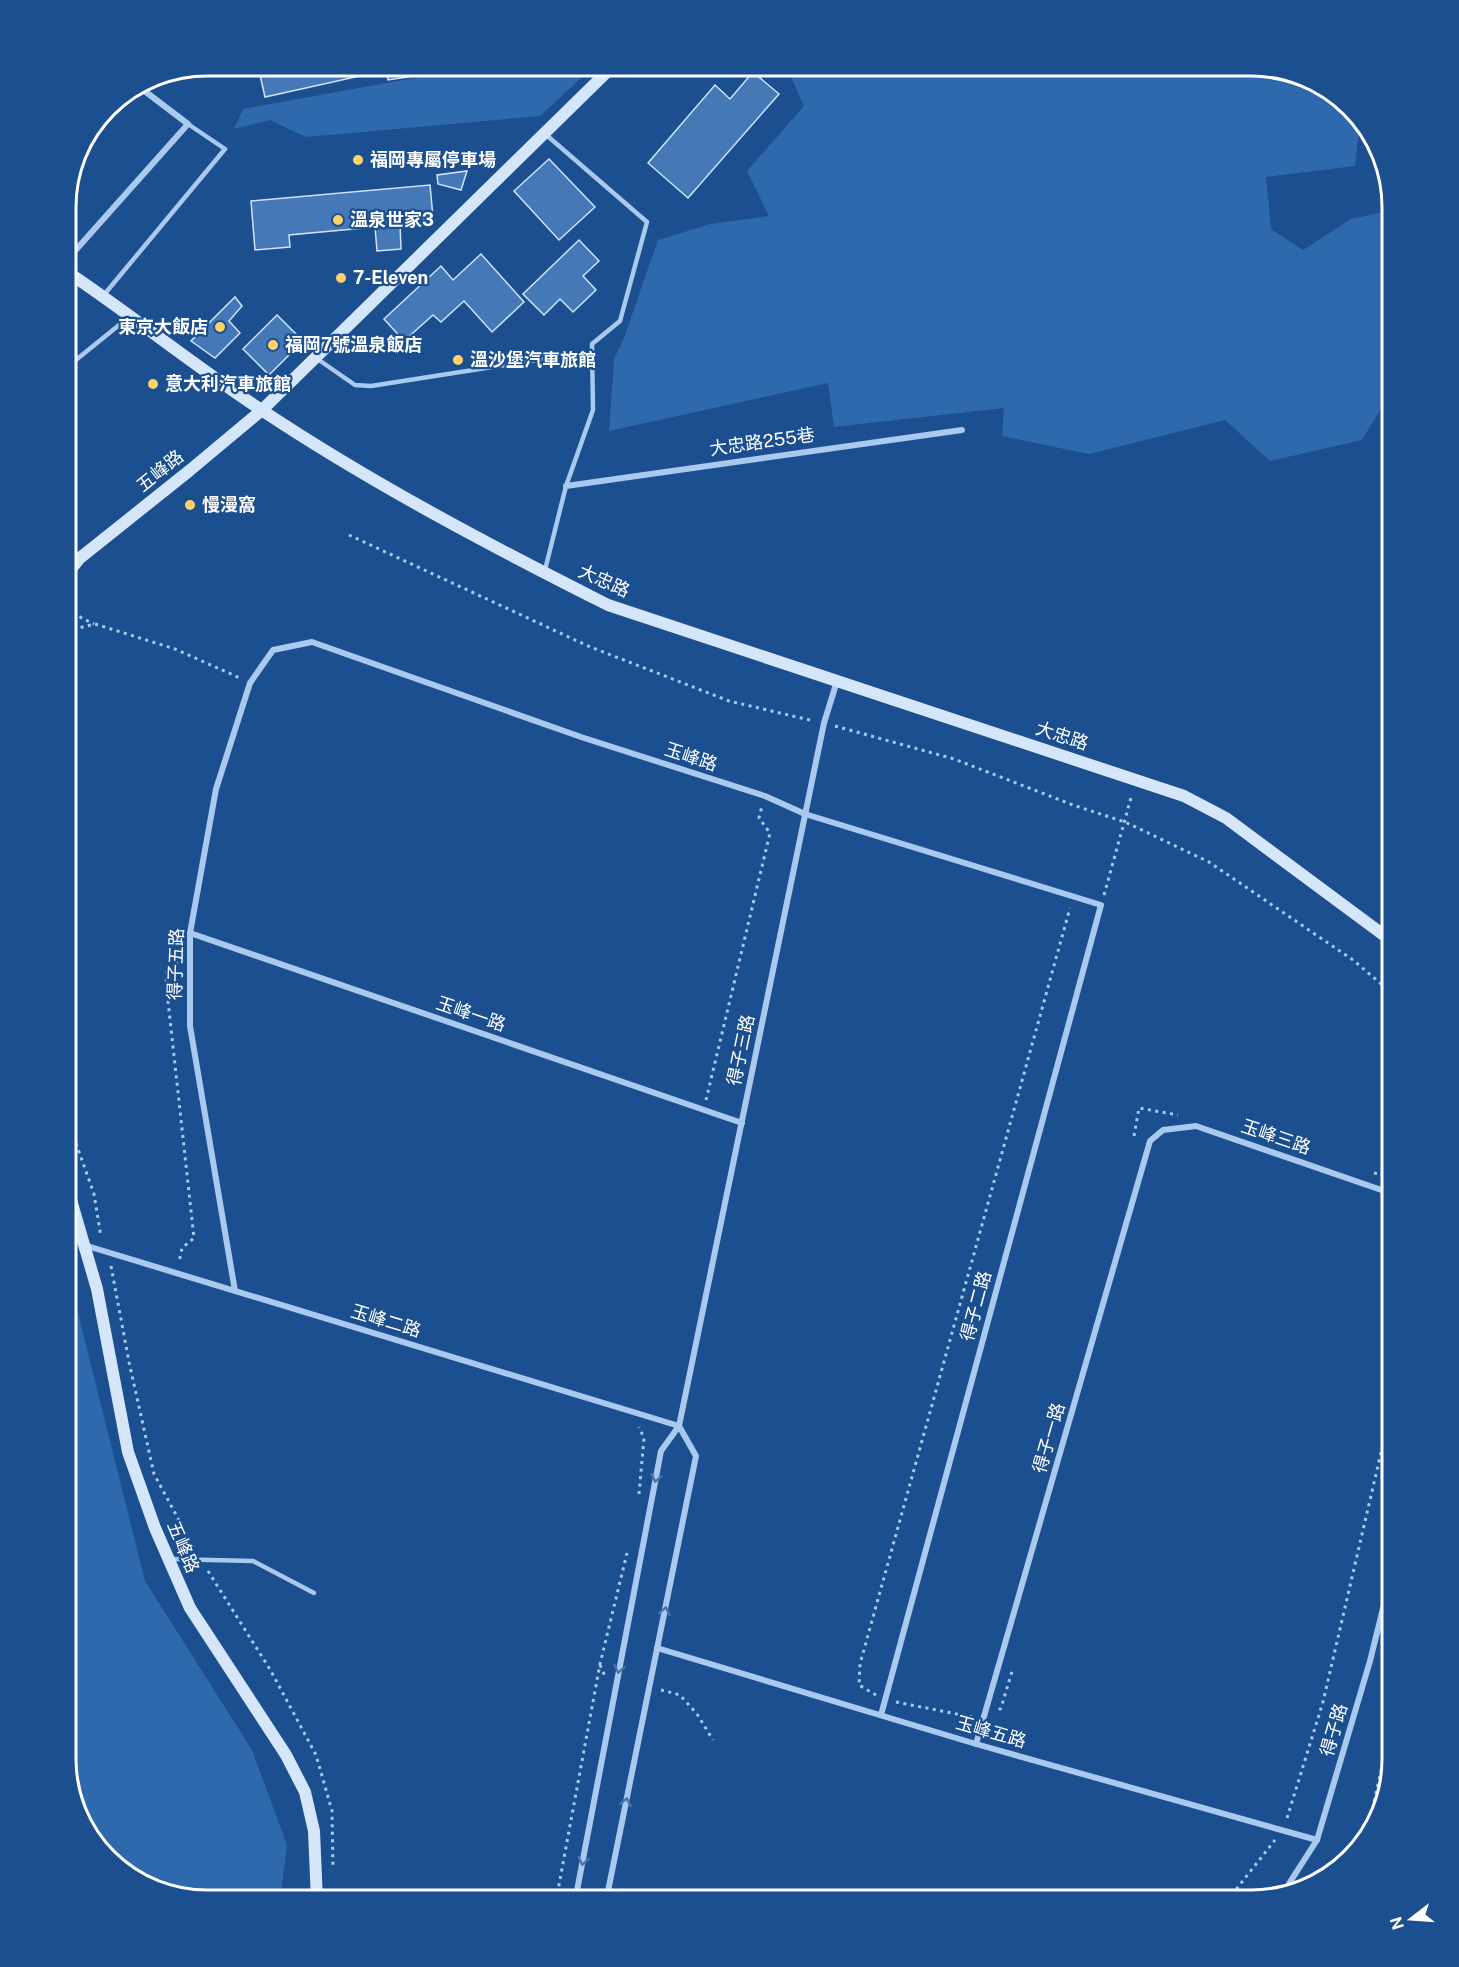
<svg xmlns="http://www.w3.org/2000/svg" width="1459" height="1967" viewBox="0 0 1459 1967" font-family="'Public Sans','Noto Sans TC',sans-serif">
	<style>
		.green { fill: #2e69ad }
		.building { fill: #4478b7; stroke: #cfe3fa; stroke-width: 1.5 }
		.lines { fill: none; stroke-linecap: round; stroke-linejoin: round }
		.path { stroke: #a9c9ee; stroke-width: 3; stroke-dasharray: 3 4.5; stroke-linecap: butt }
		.lane { stroke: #a9c9ee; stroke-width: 4.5 }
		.street { stroke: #a9c9ee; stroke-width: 6 }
		.secondary { stroke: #d6e6fa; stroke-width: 12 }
		.oneway { stroke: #4674ac }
		.poi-dot { fill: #ffd166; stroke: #1b4f8f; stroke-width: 2 }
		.labels { text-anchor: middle; stroke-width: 4.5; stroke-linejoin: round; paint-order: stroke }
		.poi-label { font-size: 18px; font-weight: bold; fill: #fff; stroke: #1b4f8f; text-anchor: start }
		.street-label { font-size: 18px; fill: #fff; stroke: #1b4f8f }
		.rim { fill: none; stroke: #fff; stroke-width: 3 }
	</style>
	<rect width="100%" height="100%" fill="#1b4f8f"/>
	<g class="green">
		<path d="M481,66H594L540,116L306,137L270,120L234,129L243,109Z"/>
		<path d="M786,66H1261L1323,85L1360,122L1355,166L1266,177L1271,229L1303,250L1351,219L1392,210L1393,211V397L1389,395L1362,440L1270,461L1225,420L1089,454L1002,436L1004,408L834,427L828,383L609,431L614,359L624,338L658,240L710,224L769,216L747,171L804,106Z"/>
		<path d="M66,1264L145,1581L252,1750L287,1845L280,1901H198L136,1882L85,1831L66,1760Z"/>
	</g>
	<g class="building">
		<path d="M258,66H358L360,76L265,97Z"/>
		<path d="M386,66H440L441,72L388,80Z"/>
		<path d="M753,72L779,94L688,198L648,163L715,85L730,99Z"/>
		<path d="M549,159L595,207L559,240L514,191Z"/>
		<path d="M467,171L461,190L438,184L437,175Z"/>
		<path d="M430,185L433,217L424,218V223L400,224L401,249L377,251L375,227L289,235L290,247L255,250L251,201Z"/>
		<path d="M579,240L599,261L583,276L596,290L573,312L560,299L544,315L523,294Z"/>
		<path d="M481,254L524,302L492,332L464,301L441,322L433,315L404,341L384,319L441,266L453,280Z"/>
		<path d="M235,297L242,306L229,321L240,333L215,358L191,341Z"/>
		<path d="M277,315L303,341L269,375L243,349Z"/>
	</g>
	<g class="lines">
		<g class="path">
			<path d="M349,535L588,646L729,701L814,721"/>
			<path d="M66,610L94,624"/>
			<path d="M66,631L95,624L175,649L240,678"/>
			<path d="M835,726L954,759L1073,805L1125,822L1209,862L1353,960L1393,994"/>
			<path d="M1104,895L1132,794"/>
			<path d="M178,963L167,968L166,983L194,1238L182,1248L179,1262"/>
			<path d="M706,1100L770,833L759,818L762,806"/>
			<path d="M66,1115L94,1194L101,1237"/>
			<path d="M1134,1136L1139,1108L1178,1115"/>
			<path d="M1374,1173L1393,1177"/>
			<path d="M111,1266L129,1362L154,1474L194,1548"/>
			<path d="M639,1494L644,1438L639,1427"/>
			<path d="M208,1571L271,1671L316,1755L332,1811L333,1869"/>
			<path d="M600,1665L605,1676L607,1677"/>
			<path d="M661,1690L680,1695L697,1714L713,1740"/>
			<path d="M876,1695L859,1685L860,1664L1070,908"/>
			<path d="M896,1702L972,1717"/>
			<path d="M999,1710L1001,1708L1013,1668"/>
			<path d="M1287,1818L1323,1702L1387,1427L1393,1353"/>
			<path d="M1366,1838L1393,1717"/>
			<path d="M622,1889L630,1901"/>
			<path d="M556,1901L600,1664L627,1553"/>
			<path d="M1227,1901L1275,1840"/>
		</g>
		<g class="lane">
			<path d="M544,133L647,222L620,321L592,344L593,410L566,486L545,570"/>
			<path d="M103,296L225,149L188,124"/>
			<path d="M316,358L355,385L371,386L557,357"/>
			<path d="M66,368L129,317"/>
			<path d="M169,1559L253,1561L314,1593"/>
		</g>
		<g class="street">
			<path d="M66,261L188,124L138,86"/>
			<path d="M566,486L962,430"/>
			<path d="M190,933L742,1123"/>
			<path d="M84,1245L679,1426"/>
			<path d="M235,1291L190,1026V933L216,789L250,683L273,650L312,642L581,737L765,796L805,814L1101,905L881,1715"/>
			<path d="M657,1648L976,1744L1317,1840"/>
			<path d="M976,1744L1150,1141L1163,1130L1196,1126L1393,1194"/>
			<path d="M1283,1893L1317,1840L1370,1661L1393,1568"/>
			<path d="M575,1901L661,1451L679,1426L824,723L837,681"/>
			<path d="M606,1901L696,1456L679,1426"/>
		</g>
		<g class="secondary">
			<path d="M66,271C133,316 196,367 263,411C373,484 491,546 608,605L1184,796L1226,818L1393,942"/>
			<path d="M66,575L80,558L189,471L262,410L613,66"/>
			<path d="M66,1183L97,1289L128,1452L155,1528L190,1608L286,1755L305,1792L314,1831L317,1901"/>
		</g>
	</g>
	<defs><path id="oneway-chevron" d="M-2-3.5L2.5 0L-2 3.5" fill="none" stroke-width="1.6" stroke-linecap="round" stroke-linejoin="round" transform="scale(1.5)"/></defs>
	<g class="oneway">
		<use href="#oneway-chevron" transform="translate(656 1478) rotate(101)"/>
		<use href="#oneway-chevron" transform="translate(665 1611) rotate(-78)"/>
		<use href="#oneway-chevron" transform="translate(619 1669) rotate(101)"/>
		<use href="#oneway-chevron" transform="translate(626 1802) rotate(-78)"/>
		<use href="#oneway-chevron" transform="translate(583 1861) rotate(101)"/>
	</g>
	<g class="poi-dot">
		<circle cx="358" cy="160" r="6"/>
		<circle cx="338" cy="220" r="6"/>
		<circle cx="341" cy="278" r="6"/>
		<circle cx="220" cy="327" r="6"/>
		<circle cx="273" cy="345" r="6"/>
		<circle cx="458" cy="360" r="6"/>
		<circle cx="153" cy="384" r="6"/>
		<circle cx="190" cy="505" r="6"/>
	</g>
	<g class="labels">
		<g class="poi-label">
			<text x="370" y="166">福岡專屬停車場</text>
			<text x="350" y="226">溫泉世家3</text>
			<text x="353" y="284">7-Eleven</text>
			<text x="208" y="333" text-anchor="end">東京大飯店</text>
			<text x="285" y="351">福岡7號溫泉飯店</text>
			<text x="470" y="366">溫沙堡汽車旅館</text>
			<text x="165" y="390">意大利汽車旅館</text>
			<text x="202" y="511">慢漫窩</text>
		</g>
		<g class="street-label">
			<text transform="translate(762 442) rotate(-8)" y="6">大忠路255巷</text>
			<text transform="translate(160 471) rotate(-39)" y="6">五峰路</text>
			<text transform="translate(604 581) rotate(24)" y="6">大忠路</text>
			<text transform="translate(1062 736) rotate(18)" y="6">大忠路</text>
			<text transform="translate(691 757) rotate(18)" y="6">玉峰路</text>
			<text transform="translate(176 964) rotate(-88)" y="6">得子五路</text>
			<text transform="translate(471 1014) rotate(19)" y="6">玉峰一路</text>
			<text transform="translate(741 1050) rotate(-78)" y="6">得子三路</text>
			<text transform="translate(1276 1137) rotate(19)" y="6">玉峰三路</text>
			<text transform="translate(976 1306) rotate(-75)" y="6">得子二路</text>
			<text transform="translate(386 1321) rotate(17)" y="6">玉峰二路</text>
			<text transform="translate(1049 1438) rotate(-74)" y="6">得子一路</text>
			<text transform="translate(183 1547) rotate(67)" y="6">五峰路</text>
			<text transform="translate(1334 1730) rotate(-74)" y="6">得子路</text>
			<text transform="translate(991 1732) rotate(16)" y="6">玉峰五路</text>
		</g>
	</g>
	<path d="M0 0H1459V1967H0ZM207 76H1251A131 131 0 0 1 1382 207V1759A131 131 0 0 1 1251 1890H207A131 131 0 0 1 76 1759V207A131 131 0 0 1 207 76Z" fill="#1b4f8f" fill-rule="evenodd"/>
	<path class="rim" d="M207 76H1251A131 131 0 0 1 1382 207V1759A131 131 0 0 1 1251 1890H207A131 131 0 0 1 76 1759V207A131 131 0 0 1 207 76Z"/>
	<g transform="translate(1411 1919) rotate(253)" stroke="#1b4f8f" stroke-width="4.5" paint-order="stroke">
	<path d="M0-4.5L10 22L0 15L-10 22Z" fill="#ffffff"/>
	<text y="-9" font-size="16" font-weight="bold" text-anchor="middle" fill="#ffffff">N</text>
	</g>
</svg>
